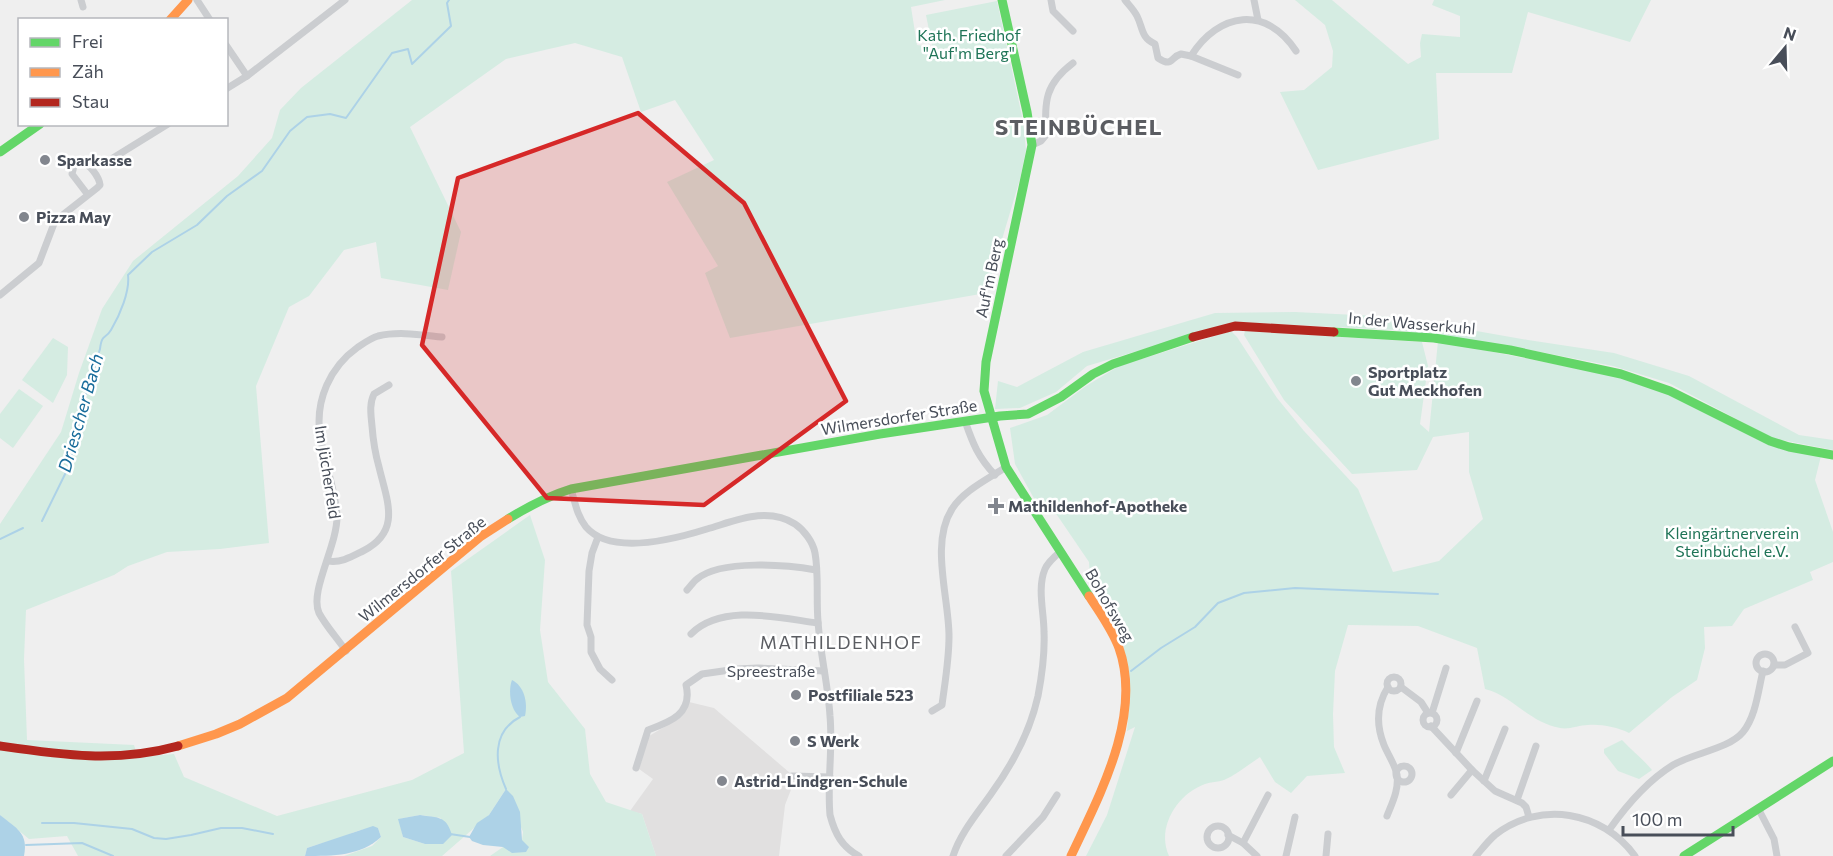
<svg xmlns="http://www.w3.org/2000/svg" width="1833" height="856" viewBox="0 0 1833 856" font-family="Commissioner,sans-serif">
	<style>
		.education { fill: #e1e0e0 }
		.green { fill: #d5ece2; fill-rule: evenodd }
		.water { fill: #add2e7 }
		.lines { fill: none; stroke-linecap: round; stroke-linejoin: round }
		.stream { stroke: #add2e7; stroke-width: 2 }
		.street { stroke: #cbcdd0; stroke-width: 7 }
		.fast { stroke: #63d668; stroke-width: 9 }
		.slow { stroke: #ff974d; stroke-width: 9 }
		.jam { stroke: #b3261e; stroke-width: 9 }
		.marked { fill: #d62828; fill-opacity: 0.2; stroke: #d62828; stroke-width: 4.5; stroke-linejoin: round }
		.poi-dot { fill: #82868e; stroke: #fff; stroke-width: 2 }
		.labels { text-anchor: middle; stroke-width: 5; stroke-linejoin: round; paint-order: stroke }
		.park-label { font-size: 16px; fill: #1f7457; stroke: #fff }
		.poi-label { font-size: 16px; font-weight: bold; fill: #484e59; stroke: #fff; text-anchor: start }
		.street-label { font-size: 16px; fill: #484e59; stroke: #fff }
		.water-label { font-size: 18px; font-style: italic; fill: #196c9b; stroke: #fff }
		.neighbourhood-label { font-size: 18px; letter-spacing: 1.5px; fill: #5b5d62; stroke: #fff }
		.district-label { font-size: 22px; font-weight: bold; letter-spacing: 1.5px; fill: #5b5d62; stroke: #fff }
	</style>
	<rect width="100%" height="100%" fill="#efefef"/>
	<path class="education" d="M689,702L714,708L790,773L794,782L785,805L779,856H656L642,814L630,811L653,779L639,769L649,736L681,717Z"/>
	<g class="green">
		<path d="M412,0H945L911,7L917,45L924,46L926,51L933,50L926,15L997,1L1023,121L1026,150L1020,179L986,293L730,338L705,273L718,266L667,182L714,160L675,100L641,112L622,57L575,43L506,59L410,127L461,232L448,290L381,278L376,242L344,250L309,296L289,307L256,386L269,543L220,549L167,552L128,566L114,575L26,610L24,659L27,740L134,745L138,757L174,754L184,777L277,816L412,780L464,753L451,571L530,515L545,560L540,630L548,682L585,729L590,774L606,802L642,814L656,856H490L503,847L522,840L523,832L506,789L489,815L442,856H344L372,846L381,837L378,828C361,829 360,830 345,836C333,841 320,843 307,848L305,856H78L67,836L29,839L0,815V524L61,432L79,373L102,309L133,261L238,176L272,138L280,110L301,88ZM420,815L441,818L425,844L403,837L399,819Z"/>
		<path d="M1295,0H1332L1408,64L1421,57L1420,43L1422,34L1460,37V16L1432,5L1434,0H1651L1630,42L1528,12L1512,73H1436L1439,139L1318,170L1280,92L1304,90L1332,67L1333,51L1325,25Z"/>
		<path d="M1295,312L1397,317L1528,340L1614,353L1689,376L1799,435L1833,440V450L1772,438L1669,383L1613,366L1525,349L1397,330L1235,322L1087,366L1056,392L1020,408L995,409L998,381L1017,387L1083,352L1215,313Z"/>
		<path d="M1231,331L1237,337L1277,398L1304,431L1358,489L1393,572L1439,561L1483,519L1469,472V432L1433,437L1417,470L1352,474L1284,400L1244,335L1245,331L1422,342L1428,366L1420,424L1429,432L1438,341L1624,378L1675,395L1759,440L1821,456L1815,480L1833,532V562L1810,572L1813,580L1744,609L1732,626L1704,627L1705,648L1697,680L1672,697L1629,733C1617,727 1601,724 1588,725C1579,725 1569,730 1560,728C1528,722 1513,696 1485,689L1477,648L1418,626L1348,625L1335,671L1333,714L1334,747L1345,773L1307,776L1291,793L1275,782L1260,757C1248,765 1236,775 1224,780C1218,782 1211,782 1205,784C1177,794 1156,828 1169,856H1086L1107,815L1135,727L1127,731L1130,695L1122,635L1090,578L1089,562L1057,515L1042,513L1015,464L1010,428L1047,415L1086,386L1119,366Z"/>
		<path d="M53,338L68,347L67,375L53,403L22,380Z"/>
		<path d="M19,389L43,406L13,448L0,438V414Z"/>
		<path d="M1622,740C1632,751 1643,759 1652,770L1639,779L1618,771L1604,753V749Z"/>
	</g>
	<g class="water">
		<path d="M512,680C524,686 528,702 525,716L520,717C510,710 508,690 512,680Z"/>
		<path d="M506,789L513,796L520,812L522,840L529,847L526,852L512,853L503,847L483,845L472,841L469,837L477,823L489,815Z"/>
		<path d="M0,815C16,828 29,833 24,856H0Z"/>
		<path d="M420,815C438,818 446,815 452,835L443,844H425L403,837L398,819Z"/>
		<path d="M373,826L378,828L381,837C361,856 333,856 305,856L307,848Z"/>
	</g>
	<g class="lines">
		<g class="stream">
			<path d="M42,521L70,464L85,397L100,349C102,333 105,340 111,330C120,315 130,291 128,275L152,252L197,225L227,196L262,171L290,131L307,117L330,114L346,118L392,53L408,49L412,64L451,26L447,3L449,0"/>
			<path d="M0,539L23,528"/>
			<path d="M1131,671L1161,648L1195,627L1218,603L1244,593L1295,588L1438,594"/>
			<path d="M506,789C495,764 491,732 520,717"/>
			<path d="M42,823H74L132,829L154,838L166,839L191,835L221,828H242L273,834"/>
			<path d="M450,834L470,837"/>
			<path d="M26,845L82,843L113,856"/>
		</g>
		<g class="street">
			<path d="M81,0L83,7"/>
			<path d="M197,0L210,20"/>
			<path d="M1051,0L1053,11L1073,31"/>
			<path d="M1125,0C1129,5 1134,10 1137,16C1143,28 1141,38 1155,44L1158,58C1173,68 1170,57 1181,54L1191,56C1219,12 1266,5 1296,51"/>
			<path d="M1254,0L1258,20"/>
			<path d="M226,45L247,76L226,89"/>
			<path d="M1191,56L1238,75"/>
			<path d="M247,76L345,0"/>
			<path d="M1032,145L1041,141L1046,135C1045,101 1044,85 1073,63"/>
			<path d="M113,158L168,124"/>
			<path d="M0,295L39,263L55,221L97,188L100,185C99,176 89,164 81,161L74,166L72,174L88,195"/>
			<path d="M965,421C973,444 978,457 995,475"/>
			<path d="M571,489C575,502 577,516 586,527C611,556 675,539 707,529C735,521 767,506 795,524C804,530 813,542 815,553C819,575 816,599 818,621C820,653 828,684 830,716C833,749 827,782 830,815C835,834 842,847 859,856"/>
			<path d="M598,537L592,553L589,571L587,625L591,637V652L600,669L612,680"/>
			<path d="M328,561C341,563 351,557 363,551C402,531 387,501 379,467C375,453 373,439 372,426C371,415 369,404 374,394L389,385"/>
			<path d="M687,590C690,587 693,582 697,579C721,559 787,565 816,570"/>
			<path d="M691,634C722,603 779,618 818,623"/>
			<path d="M346,651C337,638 326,626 319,613C309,591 338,545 337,515C335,488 324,461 320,435C315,400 330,367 358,347C364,343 371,338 378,336C399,331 422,335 442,337"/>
			<circle cx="1765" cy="663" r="9"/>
			<path d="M1774,665H1785L1808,653L1795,627"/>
			<circle cx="1394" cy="684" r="7"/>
			<path d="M1401,687L1421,702L1428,713"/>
			<path d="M932,711L942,705C945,682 949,660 949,636C949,598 930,543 952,509C963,491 988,479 1006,467"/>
			<path d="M1432,713L1446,668"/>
			<circle cx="1430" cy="720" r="7"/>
			<path d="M1431,726L1472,770L1495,791L1522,803L1526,807L1529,817"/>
			<path d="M1456,753L1477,701"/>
			<circle cx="1404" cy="774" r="8"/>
			<path d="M636,768L648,730C670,722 693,714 686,685L702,674L737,669L758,668L824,671"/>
			<path d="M792,776L830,777"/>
			<path d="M1484,781L1505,729"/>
			<path d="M1451,795L1472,770"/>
			<path d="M1517,800L1536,746"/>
			<path d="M1758,808L1774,839L1777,856"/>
			<path d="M1387,816C1392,803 1399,790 1397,775C1395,764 1388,755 1384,745C1376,725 1376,706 1388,687"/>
			<circle cx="1218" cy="837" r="11"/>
			<path d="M1609,830C1626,806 1647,781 1673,765C1693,753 1729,749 1743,732C1756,716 1758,691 1763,671"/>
			<path d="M1228,835L1243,843L1257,856"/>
			<path d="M1243,843L1268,795"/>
			<path d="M953,856C961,832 977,814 991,794C1012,765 1030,732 1038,696C1042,675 1045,654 1044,632C1044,612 1037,588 1045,569C1048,562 1054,557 1060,552"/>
			<path d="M1006,856L1043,817L1057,795"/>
			<path d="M1286,856L1295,817"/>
			<path d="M1326,856L1328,834"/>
			<path d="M1476,856C1482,849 1488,841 1495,835C1540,800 1602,811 1635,856"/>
		</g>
		<g class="fast">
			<path d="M1002,0L1027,112L1032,145L986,362L984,391L1006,467L1089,596"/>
			<path d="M0,152L40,124"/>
			<path d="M1334,332L1434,338L1510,350L1621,374L1670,391L1770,441L1789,447L1833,455"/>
			<path d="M508,519C529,506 548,496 571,489L880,434L1000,416L1028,414L1061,397L1093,374L1113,364L1193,337"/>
			<path d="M1684,856L1833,761"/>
		</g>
		<g class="slow">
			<path d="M170,20L188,0"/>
			<path d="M178,746L216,734L240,724L287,698L480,537L508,519"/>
			<path d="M1071,856C1099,796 1143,716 1119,648C1112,629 1100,613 1089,596"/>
		</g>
		<g class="jam">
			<path d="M1193,337L1235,326L1334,332"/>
			<path d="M0,746C62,755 116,763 178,746"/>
		</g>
	</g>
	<path class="marked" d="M638,113L744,203L846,401L704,505L547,498L422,345L458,178Z"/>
	<g class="poi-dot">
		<circle cx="45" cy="160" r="6"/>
		<circle cx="24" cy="217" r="6"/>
		<circle cx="1356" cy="381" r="6"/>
		<path d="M993 497h6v6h6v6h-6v6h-6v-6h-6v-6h6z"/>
		<circle cx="796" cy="695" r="6"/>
		<circle cx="795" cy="741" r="6"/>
		<circle cx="722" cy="781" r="6"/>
	</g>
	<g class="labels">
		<g class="park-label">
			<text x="969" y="41">Kath. Friedhof<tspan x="969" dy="18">"Auf'm Berg"</tspan></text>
			<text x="1732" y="539">Kleingärtnerverein<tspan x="1732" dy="18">Steinbüchel e.V.</tspan></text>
		</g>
		<g class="poi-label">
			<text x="57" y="166">Sparkasse</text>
			<text x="36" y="223">Pizza May</text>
			<text x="1368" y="378">Sportplatz<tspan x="1368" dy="18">Gut Meckhofen</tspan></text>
			<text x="1008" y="512">Mathildenhof-Apotheke</text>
			<text x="808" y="701">Postfiliale 523</text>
			<text x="807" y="747">S Werk</text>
			<text x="734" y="787">Astrid-Lindgren-Schule</text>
		</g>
		<g class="street-label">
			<text transform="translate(989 278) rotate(-78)" y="6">Auf'm Berg</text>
			<text transform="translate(1412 323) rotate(5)" y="6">In der Wasserkuhl</text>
			<text transform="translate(899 417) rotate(-9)" y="6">Wilmersdorfer Straße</text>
			<text transform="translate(328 472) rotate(81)" y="6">Im Jücherfeld</text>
			<text transform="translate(422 569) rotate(-39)" y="6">Wilmersdorfer Straße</text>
			<text transform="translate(1110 605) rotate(60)" y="6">Bohofsweg</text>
			<text x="771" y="677">Spreestraße</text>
		</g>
		<g class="water-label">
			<text transform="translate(81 413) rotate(-74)" y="6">Driescher Bach</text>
		</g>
		<g class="neighbourhood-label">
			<text x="841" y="649">MATHILDENHOF</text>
		</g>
		<g class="district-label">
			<text x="1079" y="135">STEINBÜCHEL</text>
		</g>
	</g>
	<rect x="18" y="18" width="210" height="108" fill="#ffffff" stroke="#b6b8bd" stroke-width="1.5"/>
	<rect x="30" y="38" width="30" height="9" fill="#63d668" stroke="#b6b8bd" stroke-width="1.5"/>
	<text x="72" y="48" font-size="18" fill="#484e59">Frei</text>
	<rect x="30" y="68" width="30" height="9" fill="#ff974d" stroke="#b6b8bd" stroke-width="1.5"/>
	<text x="72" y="78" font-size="18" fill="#484e59">Zäh</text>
	<rect x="30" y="98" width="30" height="9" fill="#b3261e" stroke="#b6b8bd" stroke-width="1.5"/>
	<text x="72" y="108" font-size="18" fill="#484e59">Stau</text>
	<g transform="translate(1785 48) rotate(19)" stroke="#ffffff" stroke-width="4.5" paint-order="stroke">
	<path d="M0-4.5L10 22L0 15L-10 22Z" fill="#484e59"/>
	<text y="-9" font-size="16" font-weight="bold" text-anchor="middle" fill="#484e59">N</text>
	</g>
	<path d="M1623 826v9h110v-9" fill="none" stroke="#484e59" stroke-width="3"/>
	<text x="1632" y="826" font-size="18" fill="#484e59" stroke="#ffffff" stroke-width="4.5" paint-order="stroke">100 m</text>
</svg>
